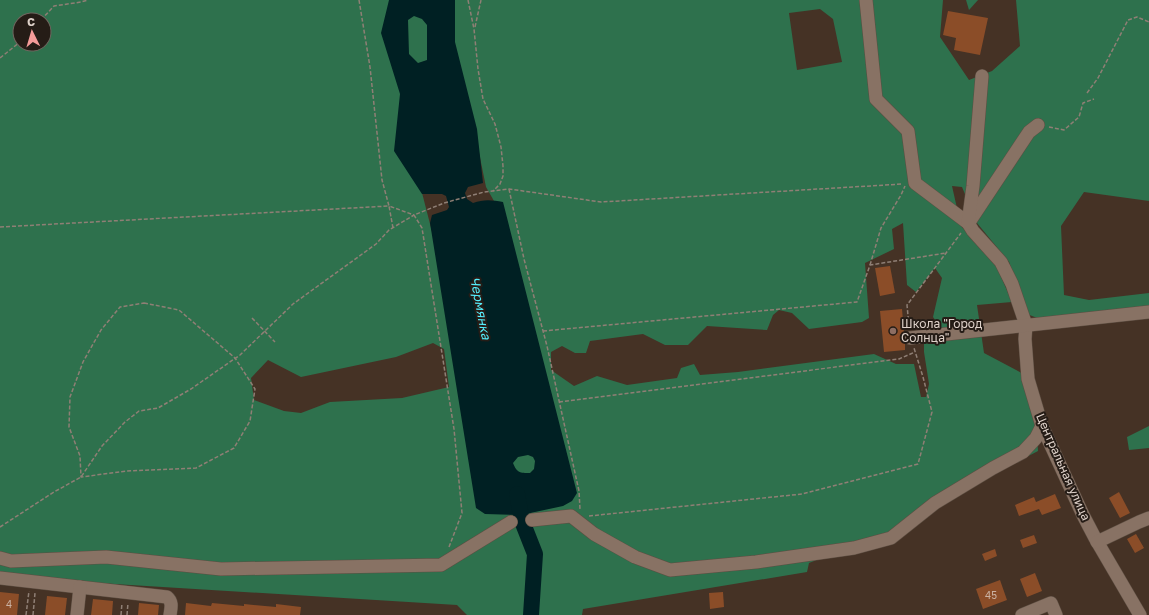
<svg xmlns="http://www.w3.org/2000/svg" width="1149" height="615" viewBox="0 0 1149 615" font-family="'Golos Text',sans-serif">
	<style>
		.green { fill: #2e714d; fill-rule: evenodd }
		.water { fill: #002023; fill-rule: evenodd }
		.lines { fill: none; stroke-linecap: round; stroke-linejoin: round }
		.river { stroke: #002023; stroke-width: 16 }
		.building { fill: #8b4d28 }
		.minor-casing { stroke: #5d4e42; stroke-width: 14 }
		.path { stroke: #8f7f75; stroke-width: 1.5; stroke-dasharray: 4 2; stroke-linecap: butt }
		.minor { stroke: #887264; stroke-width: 13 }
		.education-dot { fill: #8d6e63; stroke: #251c16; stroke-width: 1.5 }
		.labels { text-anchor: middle; stroke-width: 4; stroke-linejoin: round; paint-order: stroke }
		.number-label { font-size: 10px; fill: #cab1a2 }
		.poi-label { font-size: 12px; fill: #dfd2ca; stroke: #251c16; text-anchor: start }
		.street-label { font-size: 12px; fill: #dfd2ca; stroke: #251c16 }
		.water-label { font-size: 13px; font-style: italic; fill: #55edfb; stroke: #251c16 }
	</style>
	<rect width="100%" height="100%" fill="#453225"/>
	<g class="green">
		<path d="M0,0H391L401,97L420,185L437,251L470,441L562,502L494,201L486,187L474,128L458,113L446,0H943L940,37L969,80L992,71L1020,46L1016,0H1149V201L1084,192L1061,226L1064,295L1089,300L1149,293V318L1060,327L1027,314L1009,262L977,223L962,187L952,186L961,226L996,265L1012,302L977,305L984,353L1033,379L1038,451L955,494L902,534L837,552L809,563L807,572L583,609L582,615H467L457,605L0,577ZM820,9L833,19L842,62L797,70L789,13ZM20,20H44V44H20ZM903,223L907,285L916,292L935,268L942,278L933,317L944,332L924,337V352L929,384L926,397H921L914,364H896L874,354L738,372L700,375L694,364L681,368L677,378L627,385L597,376L574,386L551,370V352L562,346L575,353H586L590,341L643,334L665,345H688L707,326L767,330L773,315L779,310L792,313L809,329L862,322L869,318L865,263L894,249L892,229ZM433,343L444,349L449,387L402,398L330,402L301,413L284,411L254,400L251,378L268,360L301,377L396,357Z"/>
		<path d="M966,0H978L969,10Z"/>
		<path d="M409,9L433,20L430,62L413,66L405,54L403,17Z"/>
		<path d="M1149,426V448L1129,450L1127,437Z"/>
		<path d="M533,451L539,466L525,480L511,469L512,455Z"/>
	</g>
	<path class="water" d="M389,0H455V42L477,129L483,183L468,187L465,193L467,199L473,203C484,199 492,200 503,202L577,493L572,501L563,506L521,515L485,514L476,508L430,223L432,215L447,210L449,207L446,196L442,194H422L394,151L400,94L381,33ZM414,16L422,19L427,25V60L418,63L409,54L408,20ZM528,455L533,457L535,461L534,469L530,473C520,473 517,473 513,463L518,457Z"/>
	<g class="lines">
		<path class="river" d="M517,494L522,521L535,554L531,615"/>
	</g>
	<g class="building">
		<path d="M948,11L988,18L980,55L954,50L956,38L943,35Z"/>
		<path d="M890,266L895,293L880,296L875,268Z"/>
		<path d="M902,309L904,333L902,338L905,344V350L884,352L880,311Z"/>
		<path d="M1119,492L1130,513L1120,518L1109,498Z"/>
		<path d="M1055,494L1061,508L1042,515L1039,509L1019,516L1015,505L1034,497L1036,502Z"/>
		<path d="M1136,534L1144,548L1135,553L1127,539Z"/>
		<path d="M1034,535L1037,543L1023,548L1020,540Z"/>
		<path d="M995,549L997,556L985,561L982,554Z"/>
		<path d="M1035,573L1042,591L1027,597L1020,579Z"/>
		<path d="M1000,580L1007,600L983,609L976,589Z"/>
		<path d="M0,592L19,594L17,615H0Z"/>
		<path d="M723,592L724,607L710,609L709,593Z"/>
		<path d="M47,596L67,598L65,615H45Z"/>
		<path d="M93,599L113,601L112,615H91Z"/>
		<path d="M139,603L159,605L158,615H138Z"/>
		<path d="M186,603L211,606L212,603L244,606V604L276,607V604L301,607L300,615H185Z"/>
	</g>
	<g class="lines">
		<defs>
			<g id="minor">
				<path d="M866,0L876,99L908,131L915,183L968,223L973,231L1001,262L1012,284L1026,325L1025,339L1028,379L1042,426L1083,515L1095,538L1140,615"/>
				<path d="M970,221L1029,132L1038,125"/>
				<path d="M968,223L973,186L982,76"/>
				<path d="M910,338L1149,312"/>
				<path d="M532,520L571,516L594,534L635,557L670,570L756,562L854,548L891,538L935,503L993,468L1023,452L1036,438L1042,426"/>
				<path d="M1097,542L1139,522L1149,518"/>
				<path d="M0,558L11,561L106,557L221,569L441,565L511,522"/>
				<path d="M0,578L167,597C173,602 171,608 170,615"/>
				<path d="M77,615L80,587"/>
				<path d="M1022,615L1051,603L1056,615"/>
			</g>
		</defs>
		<use href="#minor" class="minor-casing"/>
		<g class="path">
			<path d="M359,0L370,67L382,180L389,206L414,215"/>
			<path d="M468,0L474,29L478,69L483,99L495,124L501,147L503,166V176L500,184L493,191"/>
			<path d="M41,20L54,6L81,2L88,0"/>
			<path d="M475,27L481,0"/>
			<path d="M0,58L20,42"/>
			<path d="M1087,93L1098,78L1128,20L1137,17L1149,22"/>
			<path d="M1049,127L1064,130L1079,117L1083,103L1094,99"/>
			<path d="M509,189L524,259L547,346L579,491L580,509"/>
			<path d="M0,227L389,206L393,228"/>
			<path d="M870,265L881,228L901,195L905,186"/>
			<path d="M144,303L179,310L235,358L255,389L250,421L234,448L196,468L127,471L81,477L80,456L69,427L70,397L83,362L101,330L120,307Z"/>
			<path d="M252,318L275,342"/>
			<path d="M909,326L907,305L961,233"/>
			<path d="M543,331L857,302L870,265L946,253"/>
			<path d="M559,402L899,359L915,352"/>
			<path d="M589,516L802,494L918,464L932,412L923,377L914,348"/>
			<path d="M0,527L54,492L81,477L102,446L125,422L139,411L158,408L191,389L240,355L293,304L376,244L389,230L414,215"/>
			<path d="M449,547L462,513L454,429L422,228L414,215L444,203L484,192L509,189L601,202L903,184"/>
			<path d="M26,615L29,591"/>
			<path d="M33,615L35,593"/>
			<path d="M121,615L122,603"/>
			<path d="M127,615L128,603"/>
		</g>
		<use href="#minor" class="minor"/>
	</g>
	<circle class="education-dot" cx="893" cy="331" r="4"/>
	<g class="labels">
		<g class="number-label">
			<text x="991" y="599">45</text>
			<text x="9" y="608">4</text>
		</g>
		<g class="poi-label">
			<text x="901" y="328">Школа "Город<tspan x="901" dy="14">Cолнца"</tspan></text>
		</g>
		<g class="street-label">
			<text transform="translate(1063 467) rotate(66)" y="4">Центральная улица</text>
		</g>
		<g class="water-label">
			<text transform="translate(481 308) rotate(79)" y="5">Чермянка</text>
		</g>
	</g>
	<g transform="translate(32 32) rotate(355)"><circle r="19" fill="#251c16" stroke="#6f655e"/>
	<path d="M0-3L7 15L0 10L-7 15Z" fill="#f59b99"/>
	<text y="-6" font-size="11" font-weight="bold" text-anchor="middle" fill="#dfd2ca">С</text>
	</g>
</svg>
